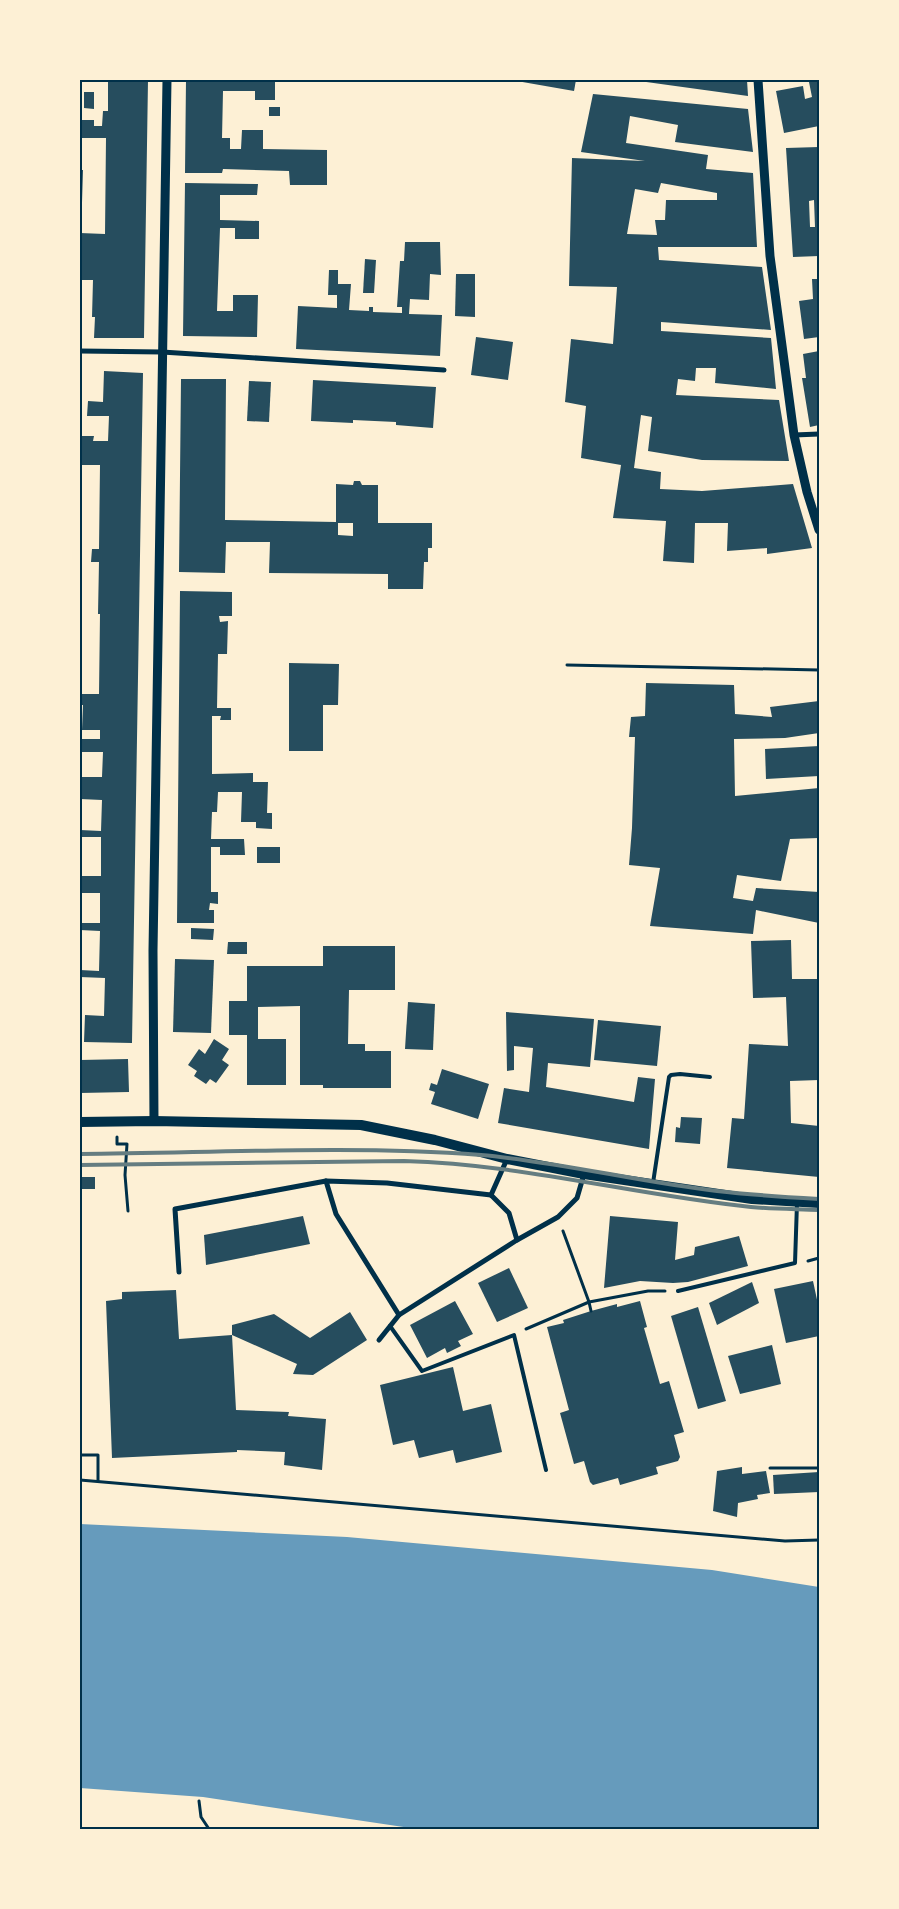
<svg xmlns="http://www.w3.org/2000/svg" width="899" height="1909" viewBox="0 0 899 1909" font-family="'Space Grotesk',sans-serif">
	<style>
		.water { fill: #669bbc }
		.building { fill: #264d5e; fill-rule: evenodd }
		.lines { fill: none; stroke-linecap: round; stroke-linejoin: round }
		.path { stroke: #003049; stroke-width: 3 }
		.service { stroke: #003049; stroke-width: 4 }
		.minor { stroke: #003049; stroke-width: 5 }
		.tertiary { stroke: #003049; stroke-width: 9 }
		.secondary { stroke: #003049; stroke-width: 10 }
		.rail { stroke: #657d81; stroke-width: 4 }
		.neatline { fill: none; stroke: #003049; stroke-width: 2 }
	</style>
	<rect width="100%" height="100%" fill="#fdf0d5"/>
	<path class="water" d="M80,1524L347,1537L712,1570L819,1587V1829H417L203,1797L80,1788Z"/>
	<g class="building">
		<path d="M108,80H148L144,338H94L95,317H92L93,280H80V233L105,234L106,138H80V120H94V126H102L103,111H108Z"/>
		<path d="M186,80H223V82H233V80H275V100H255V91H223L222,138H230V149H241L242,130H263V149L327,150V185H290L289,171L223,169L222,173H185Z"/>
		<path d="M511,80H576L574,91Z"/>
		<path d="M639,80H747L748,96L639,81Z"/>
		<path d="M819,80V126L784,133L776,91L803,86L805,99L812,97L809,82Z"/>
		<path d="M84,92H94V109L84,108Z"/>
		<path d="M593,94L748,109L753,152L675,142L678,125L630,116L626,143L708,155L706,169L753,173L757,247H658L659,260L762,267L771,330L661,322V331L771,338L776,389L715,383L716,368H696L695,381L678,379L676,395L779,400L789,461L702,460L648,451L652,417L641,415L634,468L661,472L660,489L702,491L793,484L812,548L767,554V548L727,551L728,523H695L694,563L663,561L666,521L613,518L621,465L581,458L586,406L565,402L571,339L613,344L617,287L569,286L572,158L645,161L581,152ZM661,183L717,193V200H666L665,220H655L657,235L627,234L635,189L658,193Z"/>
		<rect x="269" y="107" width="11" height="9"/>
		<path d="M819,147V256L793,257L786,148ZM814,200L815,227H810L809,201Z"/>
		<path d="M80,170H83L82,202H80Z"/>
		<path d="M185,183L258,184L257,195H220V220L259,221V239H235V228H220L217,311H233V295H258L257,337L183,336Z"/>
		<path d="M405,242H440L441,275L430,274L429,300L410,299L409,314L442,315L440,356L296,349L298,306L337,308V295H328L329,270H338V284H351L349,310L369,311V307H373V312L402,313V307H397L400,261H404Z"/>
		<path d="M365,259L376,260L374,293H363Z"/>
		<path d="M456,274H475V317L455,316Z"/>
		<path d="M812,279H819V337L804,339L799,301L813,299Z"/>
		<path d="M476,337L513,342L508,380L471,375Z"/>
		<path d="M819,351V425L810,427L802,378H806L803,354Z"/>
		<path d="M104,371L143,373L132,1043L84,1042L85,1015L104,1016L105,978L80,977V970L99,971L100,931L80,930V923H100V893H80V876H101V837H80V830L101,831L102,800L80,799V777H102L103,752H82V739H100V730H82L83,705H80V694H99L100,614H98L99,562H91L92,549H99L100,465H80V436H94L93,441H108L109,416H87L88,401L103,402Z"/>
		<path d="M181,379H226L225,520L336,522V484L353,485L354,481H360L362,485H378V523H432V548H428V562H424L423,589H388V574L269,573L270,542H226L225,573L179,572ZM338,523H353V536L338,535Z"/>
		<path d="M313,380L436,387L433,428L396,425V422L353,420V423L311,421Z"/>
		<path d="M249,381L271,382L269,422L247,421Z"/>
		<path d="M180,591L232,592V616H219L220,622L228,621L227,654H218L217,708H231V720H220L221,716H212V774L253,773V782H268L267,813H272V829L256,828V822H241L242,792H218L217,812H212L211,839H244L245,855H220V847H211V892H218V904L210,903L209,910H214V923H177Z"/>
		<path d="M289,663L339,664L338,705H323V751H289Z"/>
		<path d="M646,683L734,685L735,714L772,717L770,707L819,701V733L785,738L734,739L735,796L819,788V838L790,839L781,881L737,875L733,898L753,901L756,888L819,892V923L756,910L753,934L650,926L660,868L629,865L632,828L635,737H629L631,717L645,716Z"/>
		<path d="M819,746V776L766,779L765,749Z"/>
		<rect x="257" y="847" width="23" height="16"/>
		<path d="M191,928L214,929L213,940L191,939Z"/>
		<path d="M791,940L792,979H819V1080L790,1081L791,1123L819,1126V1177L727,1168L732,1118L744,1119L749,1044L788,1046L786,997L753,998L751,941Z"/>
		<path d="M228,942H247V954H227Z"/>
		<path d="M323,946H395V990H349L348,1044H365V1051H391V1088H323V1085H300V1006L258,1007V1039H286V1085H247V1035H229V1001H247V966H323Z"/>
		<path d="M175,959L214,960L211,1033L173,1032Z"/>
		<path d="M408,1002L435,1004L433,1050L405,1049Z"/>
		<path d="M506,1012L594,1019L590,1067L548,1063L546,1087L634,1102L638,1077L655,1079L649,1149L498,1123L504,1088L529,1092L533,1048L514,1046V1070L507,1071Z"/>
		<path d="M598,1020L661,1026L657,1066L594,1060Z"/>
		<path d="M214,1039L229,1049L222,1060L229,1065L216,1083L210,1079L206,1084L194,1076L197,1071L188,1065L199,1049L205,1054Z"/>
		<path d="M128,1059L129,1092L80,1093V1060Z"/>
		<path d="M442,1069L489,1084L478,1119L431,1104L435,1092L429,1090L431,1083L437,1085Z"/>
		<path d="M681,1117L702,1118L700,1144L675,1142L676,1127L680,1128Z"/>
		<rect x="80" y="1177" width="15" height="12"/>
		<path d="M303,1216L310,1244L206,1265L204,1235Z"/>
		<path d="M610,1216L678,1222L675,1260L694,1255L695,1247L739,1236L748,1266L688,1282L673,1283L640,1281L604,1288Z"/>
		<path d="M509,1268L528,1308L497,1322L478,1283Z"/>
		<path d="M813,1281L819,1309V1336L786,1343L774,1289Z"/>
		<path d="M752,1282L759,1303L717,1325L709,1303Z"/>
		<path d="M176,1290L179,1339L232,1335L236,1410L289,1412L288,1416L326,1419L322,1470L284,1465L285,1452L237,1450V1452L112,1458L106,1301L122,1299V1292Z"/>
		<path d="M455,1301L473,1334L458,1341L461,1346L447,1353L445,1348L427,1358L410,1325Z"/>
		<path d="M640,1301L647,1327L644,1328L660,1384L669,1381L684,1432L674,1435L680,1457L678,1461L656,1467L658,1474L620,1485L618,1478L593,1485L590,1482L584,1461L574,1464L560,1413L569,1410L547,1327L564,1323L563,1320L591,1311L617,1304V1307Z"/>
		<path d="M698,1307L726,1401L698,1409L671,1316Z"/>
		<path d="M350,1312L367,1340L313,1375L293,1374L297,1364L232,1335V1325L274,1314L310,1338Z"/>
		<path d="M772,1345L781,1384L740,1394L728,1356Z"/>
		<path d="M453,1367L463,1411L491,1404L502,1452L456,1463L453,1450L419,1458L414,1440L393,1445L380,1385Z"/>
		<path d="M742,1467V1474L766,1471L770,1493L757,1495L758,1499L738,1503L737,1517L713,1511L717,1471Z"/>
		<path d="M819,1472V1492L774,1494L773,1475Z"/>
	</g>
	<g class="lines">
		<g class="path">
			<path d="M567,665L819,670"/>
			<path d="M117,1137V1144H127L125,1175L128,1211"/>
			<path d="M563,1231L589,1302L591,1311"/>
			<path d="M808,1261L819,1258"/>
			<path d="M526,1329L589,1302L648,1291H665"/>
			<path d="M80,1455H98V1481"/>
			<path d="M770,1468H819"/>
			<path d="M80,1480L785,1541L819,1540"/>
			<path d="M199,1801L201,1817L209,1829"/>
		</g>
		<g class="service">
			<path d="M653,1183L669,1077L671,1075L680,1074L710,1077"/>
			<path d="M678,1291L795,1263L797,1203"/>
			<path d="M390,1326L422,1371L514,1335L546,1470"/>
		</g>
		<g class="minor">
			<path d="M80,351L162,352L444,370"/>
			<path d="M794,435L819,434"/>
			<path d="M326,1181L336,1214L399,1315L517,1240L558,1217L577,1198L584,1174"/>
			<path d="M491,1195L509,1213L517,1240"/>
			<path d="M491,1195L507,1159"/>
			<path d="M179,1272L175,1209L326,1181L387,1183L491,1195"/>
			<path d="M379,1340L399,1315"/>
		</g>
		<g class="tertiary">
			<path d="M758,80L770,256L794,435L807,492L819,530"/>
			<path d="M154,1121L153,951L167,80"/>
		</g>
		<path class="secondary" d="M80,1122L154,1121L361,1125L435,1140L507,1159L584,1174L752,1199L819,1203"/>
		<g class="rail">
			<path d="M80,1154C214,1153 348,1145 481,1155C561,1162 638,1182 717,1191C751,1195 785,1197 819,1199"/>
			<path d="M80,1165L404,1161C521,1164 634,1195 751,1207C773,1209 796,1209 819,1210"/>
		</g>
	</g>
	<rect width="899" height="1909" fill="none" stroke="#fdf0d5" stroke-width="162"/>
	<rect x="81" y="81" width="737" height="1747" class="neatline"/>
</svg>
